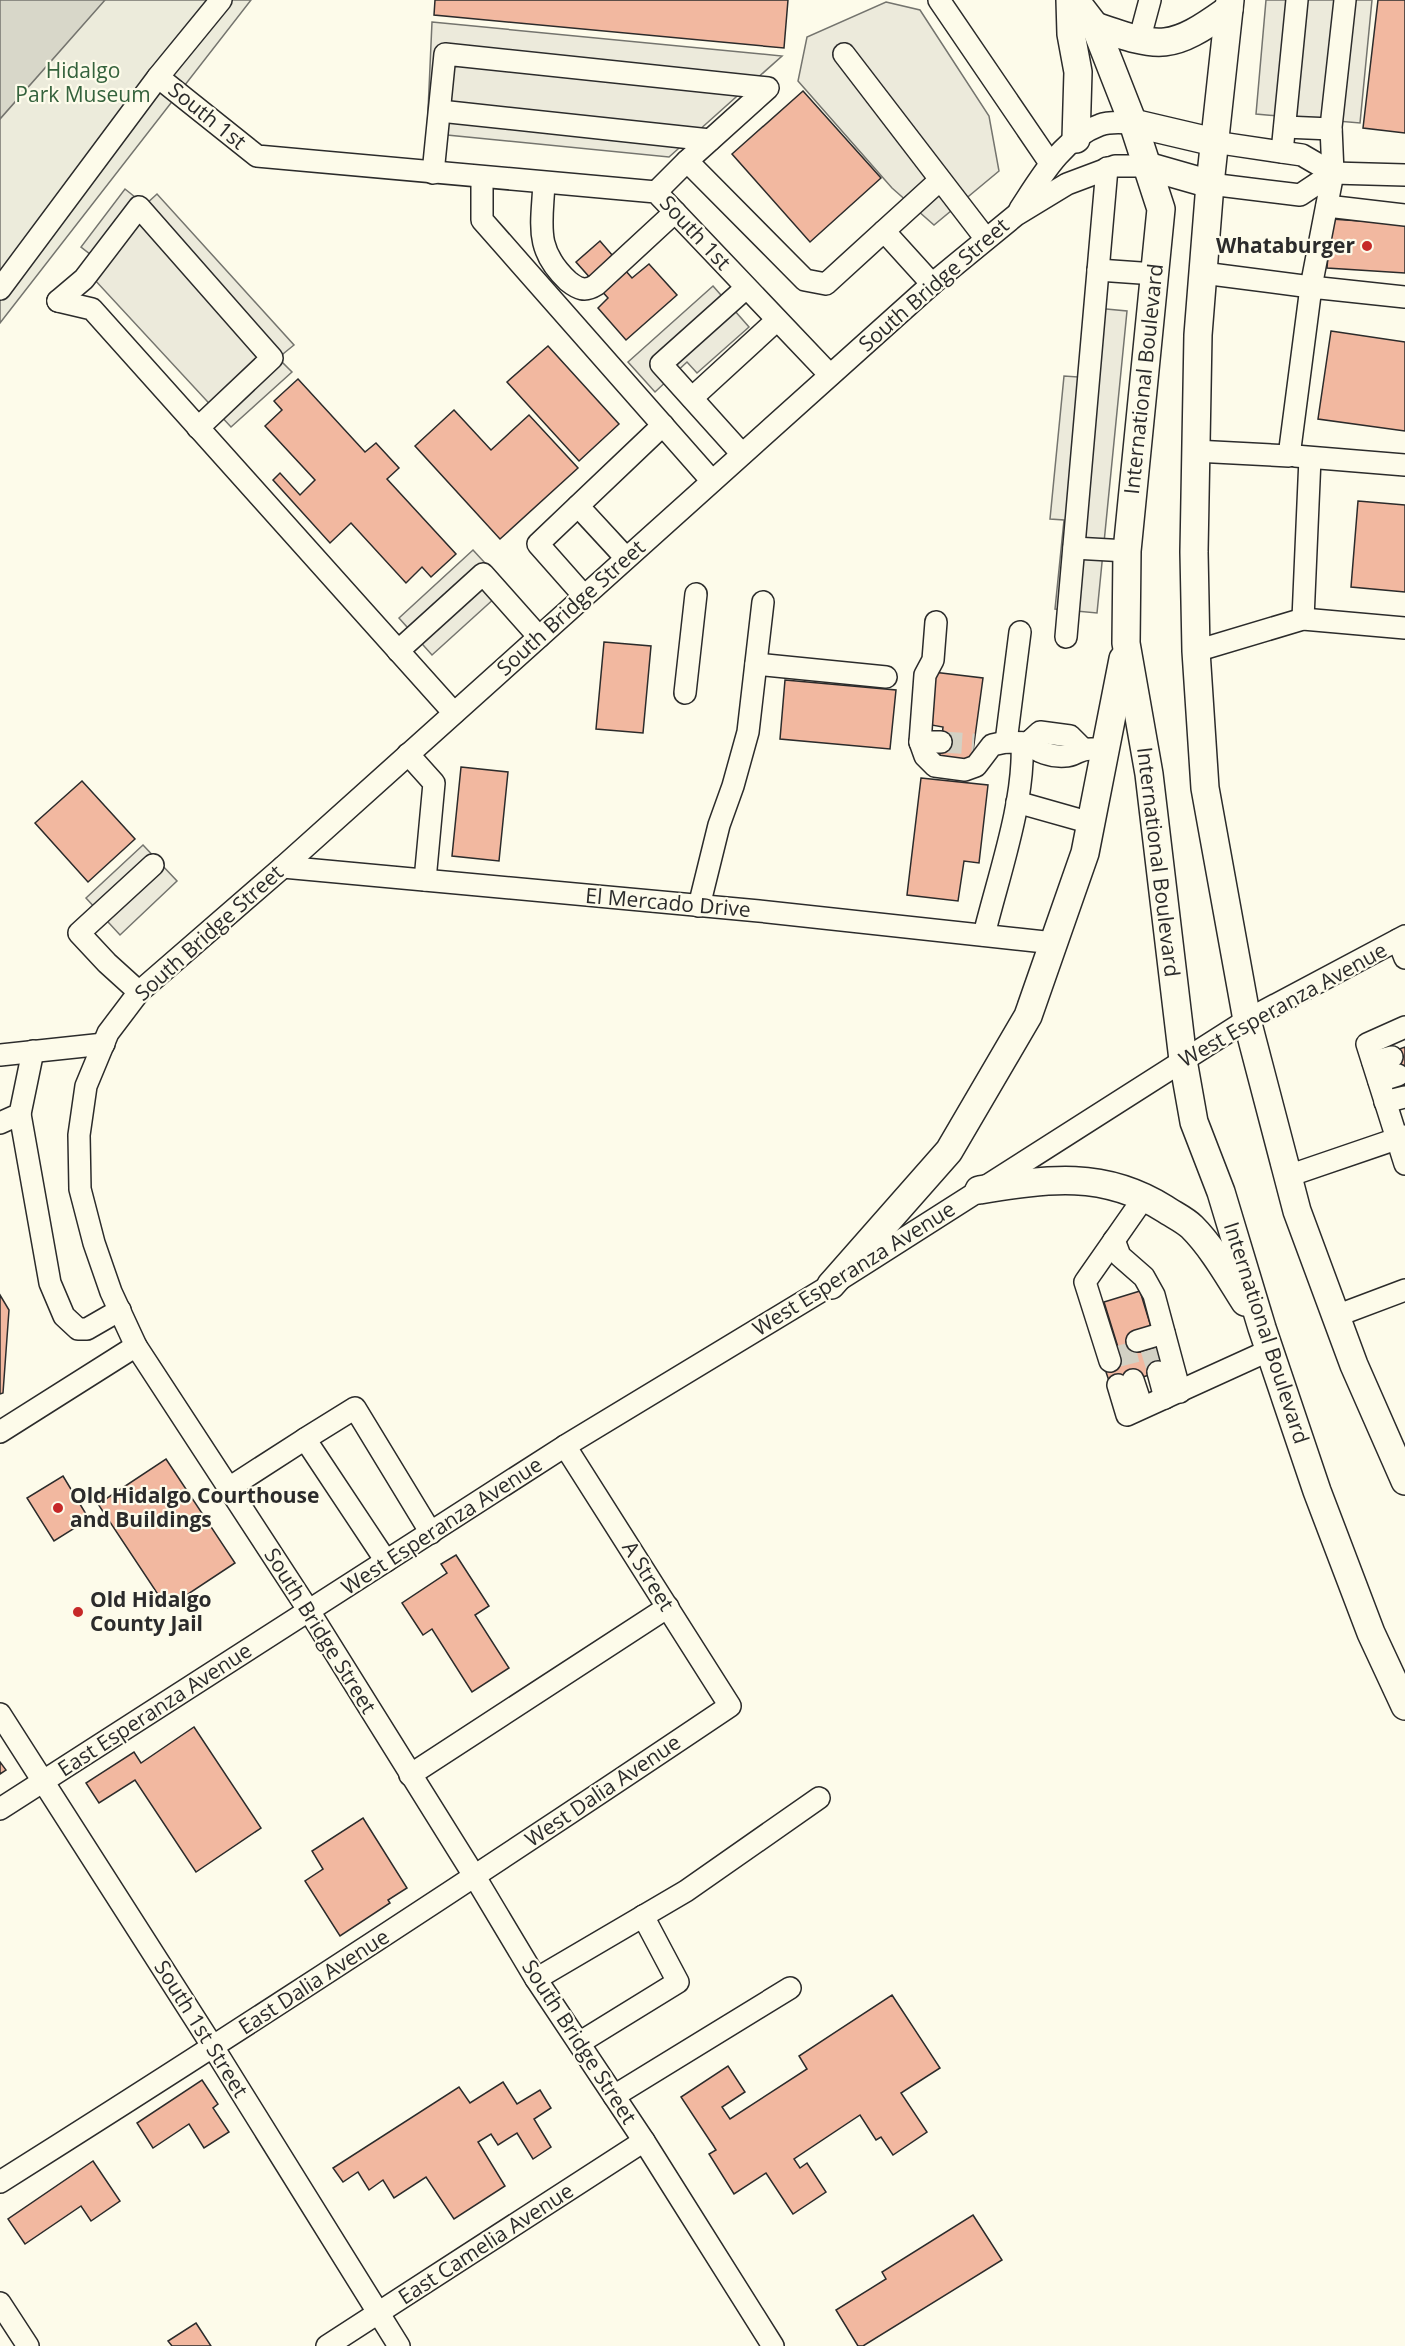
<svg xmlns="http://www.w3.org/2000/svg" width="1405" height="2346" viewBox="0 0 1405 2346" font-family="'Open Sans',sans-serif">
	<style>
		.green { fill: #ecebdb; stroke: #74746e; stroke-width: 1.5 }
		.parking { fill: #eceadb; stroke: #74746e; stroke-width: 1.5 }
		.water { fill: #d8d7c9; stroke: #74746e; stroke-width: 1.5 }
		.building { fill: #f2b8a0; stroke: #2b2b2b; stroke-width: 1.5 }
		.lines { fill: none; stroke-linecap: round; stroke-linejoin: round }
		.minor-tunnel { stroke: #d3d1c4; stroke-width: 21; stroke-dasharray: 21 10; stroke-linecap: butt }
		.minor-casing { stroke: #2b2b2b; stroke-width: 24 }
		.major-casing { stroke: #2b2b2b; stroke-width: 30 }
		.minor { stroke: #fdfbea; stroke-width: 21 }
		.major { stroke: #fdfbea; stroke-width: 27 }
		.poi-dot { fill: #c62828; stroke: #fdfbea; stroke-width: 2 }
		.labels { text-anchor: middle; stroke-width: 4.5; stroke-linejoin: round; paint-order: stroke }
		.park-label { font-size: 21px; fill: #34623c; stroke: #fdfbea }
		.street-label { font-size: 21px; fill: #2b2b2b; stroke: #fdfbea }
		.poi-label { font-size: 21px; font-weight: bold; fill: #2b2b2b; stroke: #fdfbea; text-anchor: start }
	</style>
	<rect width="100%" height="100%" fill="#fdfbea"/>
	<path class="green" d="M0,0H251L0,323Z"/>
	<g class="parking">
		<path d="M1266,0H1372L1360,123L1256,114Z"/>
		<path d="M886,2L920,10L989,116L999,171L934,225L892,188L798,81L807,37Z"/>
		<path d="M432,22L782,56L669,157L427,133Z"/>
		<path d="M125,189L145,205L157,194L294,345L278,358L292,372L231,427L93,278L91,255L81,247Z"/>
		<path d="M713,286L749,327L697,373L687,362L655,392L628,362Z"/>
		<path d="M1085,307L1127,311L1097,613L1055,609L1064,520L1050,519L1064,376L1078,377Z"/>
		<path d="M473,550L507,587L432,655L399,618Z"/>
		<path d="M143,845L177,881L120,935L86,898Z"/>
	</g>
	<path class="water" d="M0,0H105L0,119Z"/>
	<g class="building">
		<path d="M435,0H788L784,48L434,15Z"/>
		<path d="M1378,0H1405V133L1363,128Z"/>
		<path d="M803,91L881,178L810,242L732,154Z"/>
		<path d="M1331,219L1405,224V273L1327,268Z"/>
		<path d="M600,241L632,278L649,264L677,295L626,340L598,308L608,298L576,262Z"/>
		<path d="M1331,331L1405,342V431L1318,419Z"/>
		<path d="M548,346L619,424L579,461L507,382Z"/>
		<path d="M298,379L365,452L376,443L399,468L387,479L456,554L431,577L422,567L406,583L351,523L330,543L273,480L280,473L300,495L315,480L265,426L282,410L274,401Z"/>
		<path d="M454,410L491,450L529,415L578,468L500,539L415,446Z"/>
		<path d="M1358,501L1405,505V592L1351,587Z"/>
		<path d="M604,642L651,646L643,733L596,729Z"/>
		<path d="M933,672L983,678L971,766L939,762L943,727L926,724Z"/>
		<path d="M785,680L896,690L890,749L780,739Z"/>
		<path d="M461,767L508,772L499,861L452,856Z"/>
		<path d="M921,778L988,785L979,863L964,861L958,901L907,895Z"/>
		<path d="M82,781L135,839L88,882L35,823Z"/>
		<path d="M1405,1047V1096L1391,1052Z"/>
		<path d="M1140,1291L1151,1327L1137,1341L1140,1352L1157,1347L1165,1370L1111,1387L1103,1363L1121,1357L1104,1302Z"/>
		<path d="M0,1295L9,1310L3,1393L0,1394Z"/>
		<path d="M166,1459L235,1563L167,1608L98,1504Z"/>
		<path d="M63,1476L89,1519L54,1541L27,1498Z"/>
		<path d="M456,1555L489,1606L475,1615L509,1668L472,1692L432,1629L423,1635L402,1603L447,1573L441,1564Z"/>
		<path d="M194,1727L261,1828L196,1872L135,1780L99,1803L86,1783L134,1752L141,1763Z"/>
		<path d="M0,1762L6,1770L0,1774Z"/>
		<path d="M363,1818L407,1888L388,1900L390,1903L340,1936L305,1881L323,1869L312,1851Z"/>
		<path d="M892,1995L940,2068L901,2093L927,2132L893,2155L881,2137L876,2140L860,2115L794,2159L800,2168L807,2163L826,2192L793,2214L766,2173L734,2194L709,2154L716,2150L681,2097L728,2066L745,2092L722,2107L730,2119L807,2069L799,2056Z"/>
		<path d="M202,2080L218,2104L213,2108L229,2132L204,2148L189,2124L153,2148L137,2123Z"/>
		<path d="M503,2082L517,2104L540,2090L551,2108L534,2119L551,2147L533,2159L517,2133L498,2145L491,2134L478,2142L505,2186L454,2219L426,2177L394,2198L383,2180L369,2190L358,2172L343,2182L333,2168L459,2087L470,2103Z"/>
		<path d="M93,2161L120,2201L91,2221L81,2206L25,2244L8,2219Z"/>
		<path d="M973,2215L1002,2260L863,2346H858L836,2310L886,2279L882,2272Z"/>
		<path d="M196,2323L211,2346H172L168,2341Z"/>
	</g>
	<g class="lines">
		<g class="minor-tunnel">
			<path d="M941,742L974,744"/>
			<path d="M1124,1344L1133,1380"/>
			<path d="M1151,1349L1158,1372"/>
		</g>
		<defs>
			<g id="minor">
				<path d="M939,0L1050,163"/>
				<path d="M1139,41L1150,0"/>
				<path d="M844,54L986,239"/>
				<path d="M158,77L221,0"/>
				<path d="M440,111L710,140"/>
				<path d="M1285,127L1331,129"/>
				<path d="M1214,142L1302,155L1333,173L1405,175"/>
				<path d="M1282,152L1297,0"/>
				<path d="M433,173L445,54L768,88L687,161"/>
				<path d="M482,178V220L712,481"/>
				<path d="M544,183C542,225 534,249 568,281C578,289 585,292 596,285L675,212"/>
				<path d="M1210,184L1300,195L1333,173"/>
				<path d="M656,192L687,161L805,280L826,284L884,231L932,284"/>
				<path d="M1327,206L1405,215"/>
				<path d="M1020,209C1041,177 1062,139 1100,125C1110,121 1124,123 1133,123"/>
				<path d="M884,231L940,180"/>
				<path d="M1098,270L1155,274"/>
				<path d="M1203,273L1311,287L1333,173L1331,127L1345,0"/>
				<path d="M0,289L158,77L257,156L656,192L830,375"/>
				<path d="M58,301L92,309L454,713"/>
				<path d="M58,301L84,279L139,207L272,358L198,428"/>
				<path d="M692,398L777,320"/>
				<path d="M1195,451L1289,456L1311,287L1405,297"/>
				<path d="M742,454L661,364L746,288"/>
				<path d="M1295,456L1405,465"/>
				<path d="M578,506L626,558"/>
				<path d="M1074,548L1127,551"/>
				<path d="M584,596L538,544L663,425"/>
				<path d="M1303,619L1310,458"/>
				<path d="M936,622L933,660L925,675L920,742L925,756L935,766L965,770L976,766L992,745L1006,742L1028,743L1040,732L1070,736L1082,748"/>
				<path d="M1066,637L1107,168"/>
				<path d="M398,651L483,574L539,637"/>
				<path d="M1196,651L1303,619L1405,628"/>
				<path d="M756,664L886,677"/>
				<path d="M685,693L696,594"/>
				<path d="M920,742H941"/>
				<path d="M1006,742L1020,632"/>
				<path d="M1028,743C1037,752 1051,757 1065,756C1076,756 1078,748 1093,749"/>
				<path d="M408,754L434,783L425,880"/>
				<path d="M1017,802L1091,823"/>
				<path d="M283,867L759,911L1054,943"/>
				<path d="M699,906L719,825L733,786L748,732L763,602"/>
				<path d="M984,935C998,877 1025,802 1022,743"/>
				<path d="M1398,940L1405,958"/>
				<path d="M139,992L107,963L79,933L153,865"/>
				<path d="M1405,1027L1367,1044L1405,1164"/>
				<path d="M0,1055L104,1044"/>
				<path d="M1373,1062L1392,1057"/>
				<path d="M1379,1081L1398,1075"/>
				<path d="M1385,1102L1405,1097"/>
				<path d="M20,1114L50,1283L64,1316L78,1329H87L120,1310"/>
				<path d="M0,1123L20,1114L33,1051"/>
				<path d="M1288,1176L1405,1136"/>
				<path d="M1114,1240L1120,1256L1144,1277L1154,1295L1180,1392"/>
				<path d="M1336,1316L1405,1290"/>
				<path d="M1137,1341L1164,1333"/>
				<path d="M1110,1361L1085,1282L1145,1196"/>
				<path d="M1158,1372L1165,1398"/>
				<path d="M1133,1380L1142,1407"/>
				<path d="M1118,1385L1127,1415L1270,1350"/>
				<path d="M0,1432L136,1346"/>
				<path d="M305,1439L355,1408L431,1533"/>
				<path d="M229,1488L305,1439L386,1561"/>
				<path d="M0,1714L213,2047L399,2346"/>
				<path d="M410,1775L668,1607"/>
				<path d="M0,1809L565,1446L831,1285L1247,1020L1405,936"/>
				<path d="M536,1979L686,1891L819,1798"/>
				<path d="M579,2043L678,1982L643,1916"/>
				<path d="M614,2096L790,1988"/>
				<path d="M0,2182C246,2027 489,1868 730,1706L565,1446"/>
				<path d="M0,2303L28,2346"/>
				<path d="M327,2346L644,2141"/>
				<path d="M773,2346L644,2141L536,1979L475,1877L309,1611L136,1346L111,1292L94,1243L80,1189L79,1135L86,1086L108,1033L139,992L283,867L932,284L1016,215L1067,184L1115,166H1147"/>
			</g>
			<g id="major">
				<path d="M1070,0L1071,34L1078,72L1076,139"/>
				<path d="M1075,0L1095,26L1133,123L1161,209L1127,551L1126,643L1149,774L1183,1060L1194,1122L1221,1192L1262,1328L1317,1491L1371,1633L1405,1706"/>
				<path d="M1230,0L1210,184L1198,335L1194,552L1196,651L1205,788L1247,1020L1297,1211L1354,1365L1405,1481"/>
				<path d="M1095,26C1161,49 1171,51 1229,9"/>
				<path d="M1133,123L1214,142"/>
				<path d="M1147,166L1210,184"/>
				<path d="M979,1190C1048,1179 1103,1170 1165,1209C1174,1215 1185,1220 1192,1227C1213,1248 1229,1277 1245,1302"/>
				<path d="M831,1285L949,1151L1028,1016L1085,853L1123,659"/>
			</g>
		</defs>
		<use href="#minor" class="minor-casing"/>
		<use href="#major" class="major-casing"/>
		<use href="#minor" class="minor"/>
		<use href="#major" class="major"/>
	</g>
	<g class="poi-dot">
		<circle cx="1367" cy="246" r="6"/>
		<circle cx="58" cy="1508" r="6"/>
		<circle cx="78" cy="1612" r="6"/>
	</g>
	<g class="labels">
		<g class="park-label">
			<text x="83" y="78">Hidalgo<tspan x="83" dy="24">Park Museum</tspan></text>
		</g>
		<g class="street-label">
			<text transform="translate(207 116) rotate(39)" y="7">South 1st</text>
			<text transform="translate(695 233) rotate(47)" y="7">South 1st</text>
			<text transform="translate(934 285) rotate(-41)" y="7">South Bridge Street</text>
			<text transform="translate(1144 379) rotate(-84)" y="7">International Boulevard</text>
			<text transform="translate(571 608) rotate(-42)" y="7">South Bridge Street</text>
			<text transform="translate(1158 862) rotate(83)" y="7">International Boulevard</text>
			<text transform="translate(668 903) rotate(5)" y="7">El Mercado Drive</text>
			<text transform="translate(209 933) rotate(-42)" y="7">South Bridge Street</text>
			<text transform="translate(1283 1005) rotate(-29)" y="7">West Esperanza Avenue</text>
			<text transform="translate(854 1269) rotate(-32)" y="7">West Esperanza Avenue</text>
			<text transform="translate(1266 1333) rotate(72)" y="7">International Boulevard</text>
			<text transform="translate(442 1526) rotate(-33)" y="7">West Esperanza Avenue</text>
			<text transform="translate(648 1576) rotate(58)" y="7">A Street</text>
			<text transform="translate(320 1631) rotate(58)" y="7">South Bridge Street</text>
			<text transform="translate(155 1710) rotate(-33)" y="7">East Esperanza Avenue</text>
			<text transform="translate(603 1791) rotate(-34)" y="7">West Dalia Avenue</text>
			<text transform="translate(314 1982) rotate(-33)" y="7">East Dalia Avenue</text>
			<text transform="translate(201 2029) rotate(58)" y="7">South 1st Street</text>
			<text transform="translate(579 2042) rotate(57)" y="7">South Bridge Street</text>
			<text transform="translate(486 2244) rotate(-33)" y="7">East Camelia Avenue</text>
		</g>
		<g class="poi-label">
			<text x="1355" y="253" text-anchor="end">Whataburger</text>
			<text x="70" y="1503">Old Hidalgo Courthouse<tspan x="70" dy="24">and Buildings</tspan></text>
			<text x="90" y="1607">Old Hidalgo<tspan x="90" dy="24">County Jail</tspan></text>
		</g>
	</g>
</svg>
